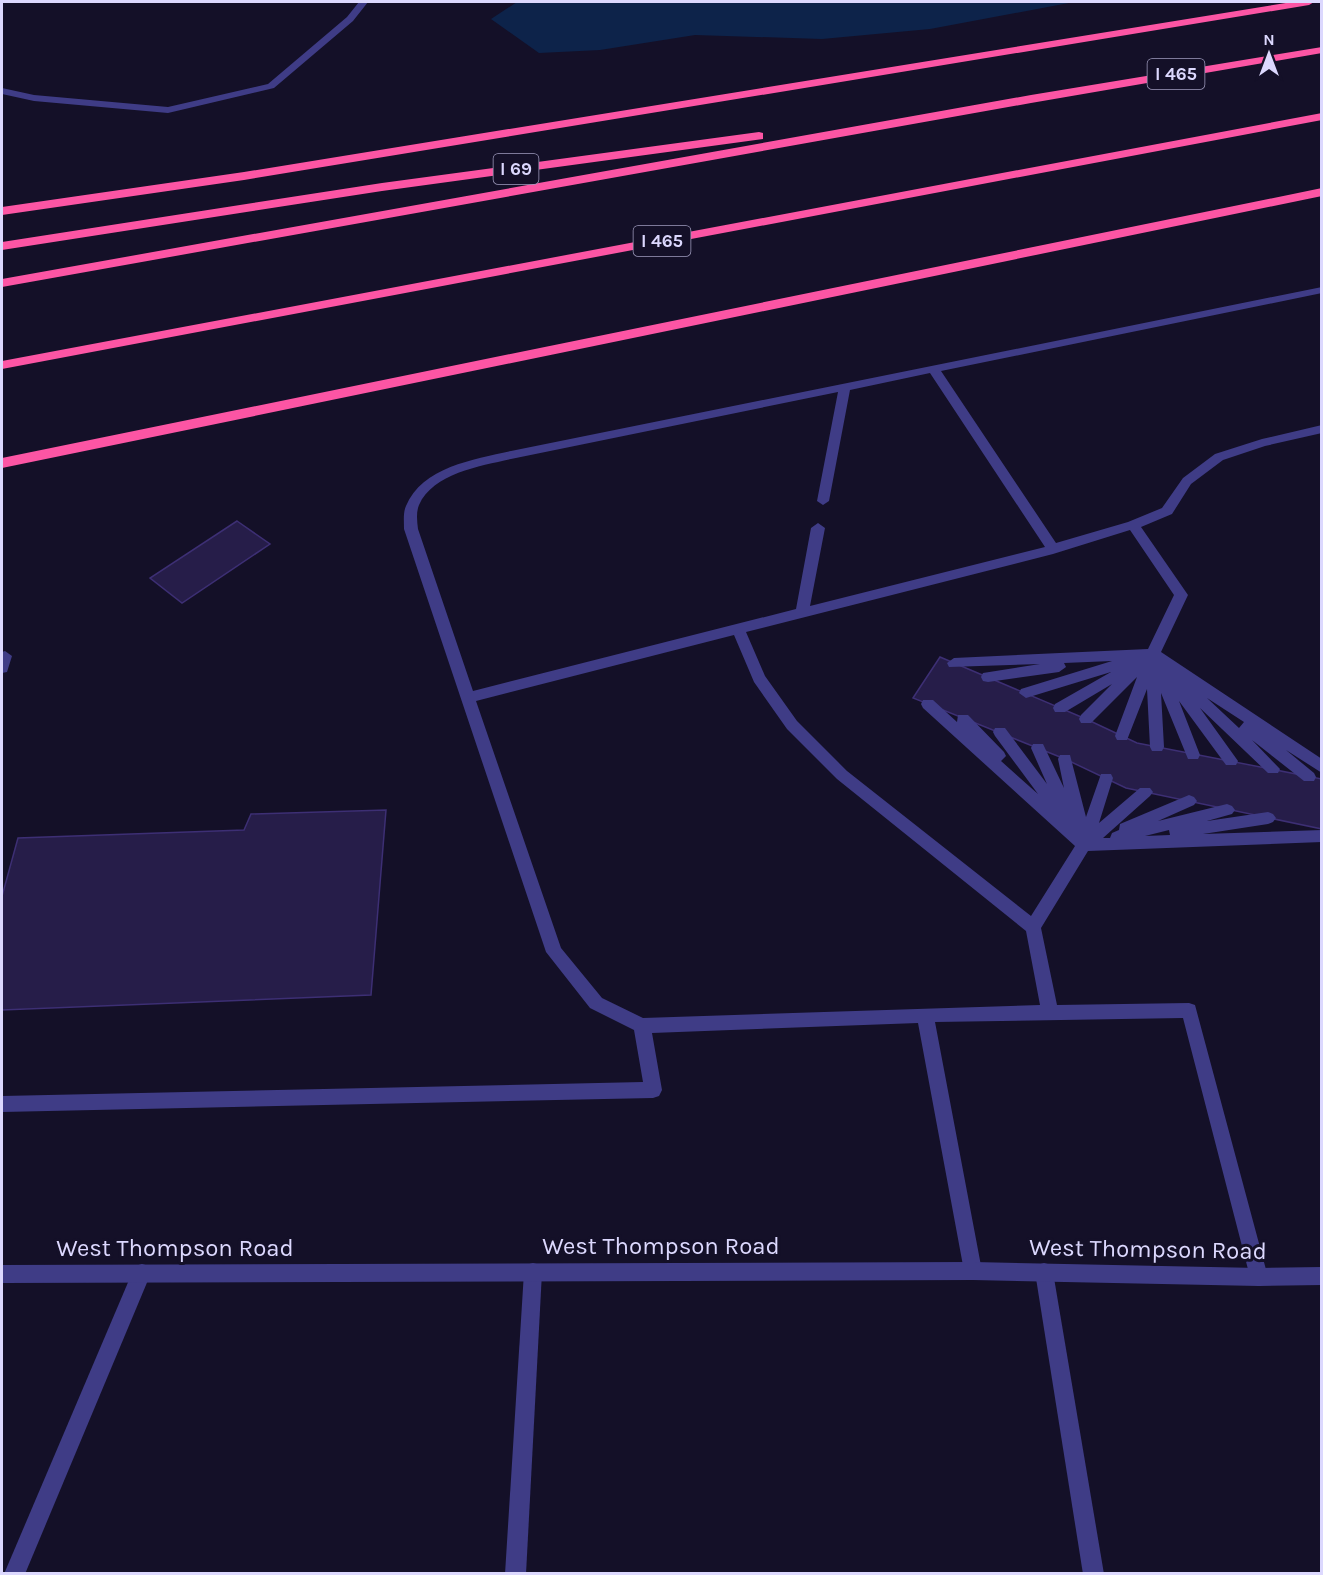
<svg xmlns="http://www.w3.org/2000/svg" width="1323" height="1575" viewBox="0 0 1323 1575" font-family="Karla,sans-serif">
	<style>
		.water { fill: #0d234a }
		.building { fill: #261d49; stroke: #3d2f74; stroke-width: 1.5 }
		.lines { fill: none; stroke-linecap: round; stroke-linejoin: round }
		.service { fill: #3f3c86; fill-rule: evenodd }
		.minor { fill: #3f3c86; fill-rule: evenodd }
		.motorway { fill: #fc55a4; fill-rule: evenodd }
		.labels { text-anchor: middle; stroke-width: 6; stroke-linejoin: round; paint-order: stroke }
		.shield { fill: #141028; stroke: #a09cbe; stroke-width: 1.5 }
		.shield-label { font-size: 18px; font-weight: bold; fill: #dcd8fe }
		.near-street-label { font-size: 24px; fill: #dcd8fe; stroke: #141028 }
	</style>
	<rect width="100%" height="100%" fill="#141028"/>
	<path class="water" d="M517,2H1074L930,29L822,39L695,35L600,50L539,53L491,19Z"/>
	<g class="building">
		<path d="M237,521L270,544L182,603L150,578Z"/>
		<path d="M940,657L1086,719L1137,743L1322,779V829L1126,788L1065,759L913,698Z"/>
		<path d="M386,810L371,995L2,1010V896L18,838L244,830L251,814Z"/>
	</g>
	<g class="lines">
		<g class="service">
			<path d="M359,2H368L353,21L274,88L168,113L34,101L2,94V88L34,95L168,107L268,84L347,17Z"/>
			<path d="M1322,287V293L941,371L1056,543L1128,522L1162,508L1183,478L1215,454L1262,439L1322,425V433L1265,446L1223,460L1191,484L1172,514L1141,527L1188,595L1161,652L1322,759V773L1286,750L1314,773L1316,777L1314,781H1304L1252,740L1280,769L1278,773H1268L1200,708L1238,761L1236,765H1226L1179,701L1200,755L1198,759H1188L1161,693L1164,747L1162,751H1152L1150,747L1147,689L1127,740H1117L1115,736L1137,677L1091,723H1081L1079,719L1081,715L1112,684L1065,712H1055L1053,708L1055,704L1111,672L1026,698L1019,693L1021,689L1112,661L1064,663L1066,667L1059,672L988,682L983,681L981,677L983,673L1040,664L949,667L947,663L954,658L1148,649L1174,595L1130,530L1053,554L746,632L765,676L797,721L847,771L1031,916L1075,846L923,708L921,704L923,700H933L957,722L958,715H968L1004,752L1006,756L1001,761L1038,794L995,736L993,732L995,728H1005L1047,784L1031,748L1033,744H1043L1064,788L1058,759L1060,755H1070L1086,817L1101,774H1111L1113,778L1099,823L1140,788H1150L1153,792L1150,796L1103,838H1110L1112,833L1119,830L1120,824L1189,795L1194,797L1197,801L1194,805L1158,821L1227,804L1232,806L1235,810L1232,814L1207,821L1268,812L1273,814L1276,818L1273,822L1268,824L1203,834L1322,830V842L1088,851L1041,928L1057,1005L1189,1003L1195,1005L1268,1277L1266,1284L1259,1286L1252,1284L1250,1277L1183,1018L935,1022L982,1271L980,1278L973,1280L966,1278L964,1271L918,1023L652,1033L662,1090L659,1096L653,1098L2,1112V1096L643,1082L634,1030L590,1008L546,952L404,529C404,522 403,512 406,506C422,467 475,459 511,451ZM930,373L1045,547L810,606L825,528L818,523L811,528L796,609L473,691L418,529C417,521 416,512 419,505C433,473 481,466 511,459L838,392L817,501L823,505L829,501L850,390ZM734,635L754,682L787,729L837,779L1026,931L1040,1005L643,1018L602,998L561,948L476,701ZM1207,698L1244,722L1239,728ZM1169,830L1170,835L1145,836Z"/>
			<path d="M5,651L12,656L7,672L2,673V652Z"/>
			<path d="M533,1263L540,1265L542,1272L526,1574H505L524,1272L526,1265Z"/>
			<path d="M1044,1263L1051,1265L1053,1272L1104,1574H1083L1035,1272L1037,1265Z"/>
			<path d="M142,1264L149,1266L151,1273L25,1574H4L135,1266Z"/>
		</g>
		<path class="minor" d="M973,1262L1259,1268L1322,1267V1285L1259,1286L973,1280L2,1283V1265Z"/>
		<g class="motorway">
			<path d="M1292,2H1314L1309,5L244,180L2,215V207L244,172Z"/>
			<path d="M1322,47V53L1031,103L2,287V279L1031,95Z"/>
			<path d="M1322,113V120L2,369V361Z"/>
			<path d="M759,132L763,133V139L382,191L2,250V242L382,183Z"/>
			<path d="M1322,188V196L2,468V458Z"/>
		</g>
	</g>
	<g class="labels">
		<g class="shield">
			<rect x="1147.5" y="59" width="57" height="30" rx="4.5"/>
			<rect x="493.5" y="154" width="45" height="30" rx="4.5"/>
			<rect x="633.5" y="226" width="57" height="30" rx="4.5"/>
		</g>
		<g class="shield-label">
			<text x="1176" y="80">I 465</text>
			<text x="516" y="175">I 69</text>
			<text x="662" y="247">I 465</text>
		</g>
		<g class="near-street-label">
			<text x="661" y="1254">West Thompson Road</text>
			<text x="175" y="1256">West Thompson Road</text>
			<text transform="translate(1148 1249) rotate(1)" y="8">West Thompson Road</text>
		</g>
	</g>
	<rect width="1323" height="1575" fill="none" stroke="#dcd8fe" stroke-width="6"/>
	<g transform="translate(1269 54)" stroke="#141028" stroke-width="4.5" paint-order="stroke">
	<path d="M0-4.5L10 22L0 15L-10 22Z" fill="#dcd8fe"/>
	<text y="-9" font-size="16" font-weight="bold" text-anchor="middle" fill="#dcd8fe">N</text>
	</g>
</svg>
